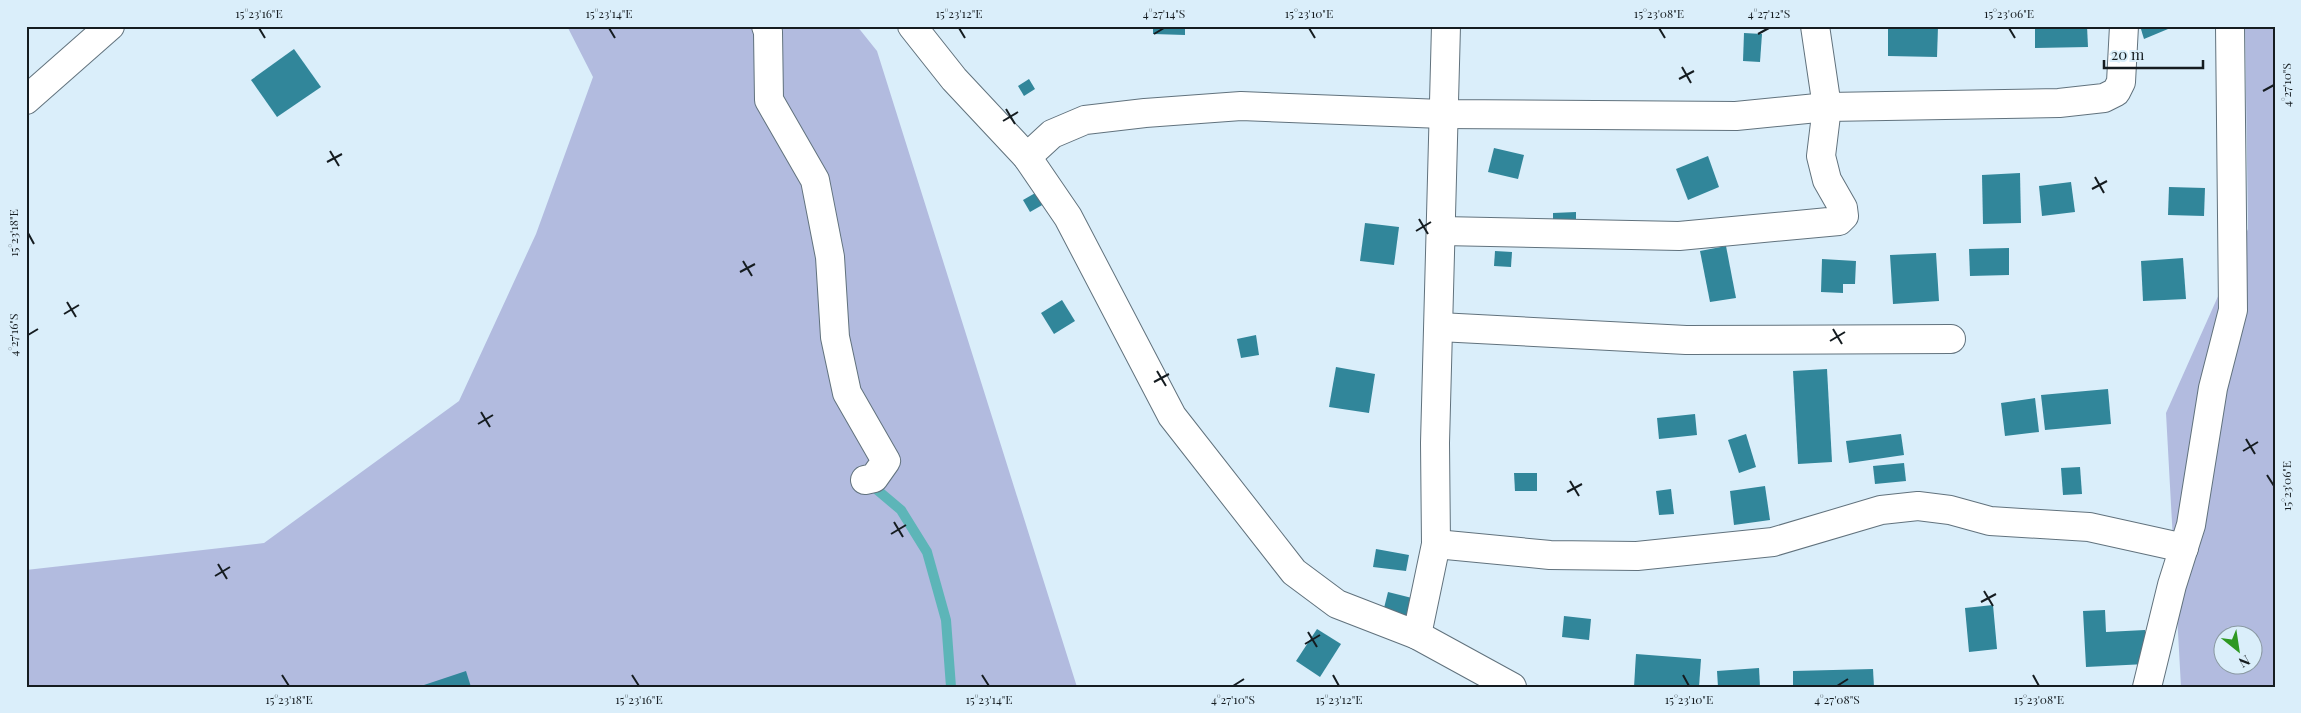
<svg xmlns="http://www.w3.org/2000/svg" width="2301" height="713" viewBox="0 0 2301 713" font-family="'Playfair Display',serif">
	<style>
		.green { fill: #b2bbdf; fill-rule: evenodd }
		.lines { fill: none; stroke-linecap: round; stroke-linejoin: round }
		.stream { stroke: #5db5b8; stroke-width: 10 }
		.building { fill: #31869a }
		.street-casing { stroke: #61727d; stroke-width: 30 }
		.street { stroke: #fff; stroke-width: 28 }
		.ticks { fill: none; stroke: #151c20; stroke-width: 2 }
		.neatline { fill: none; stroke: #151c20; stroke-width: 2 }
		.ticks-label { font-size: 12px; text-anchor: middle; fill: #151c20 }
	</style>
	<rect width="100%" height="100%" fill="#daeefa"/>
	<g class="green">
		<path d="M567,26H857L877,51L1077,687H26V570L264,543L459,401L536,234L593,77Z"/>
		<path d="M2245,26H2275V687H2181L2166,413L2248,229ZM2224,636H2254V666H2224Z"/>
	</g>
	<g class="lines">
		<path class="stream" d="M869,483L901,510L927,552L946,620L951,687"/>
	</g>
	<g class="building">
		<path d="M1153,26H1185V35L1153,34Z"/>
		<path d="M1888,26L1938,27L1937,57L1888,56Z"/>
		<path d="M2035,26H2087L2088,47L2035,48Z"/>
		<path d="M2140,26H2167L2168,29L2144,39Z"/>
		<path d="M1744,33L1762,34L1760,62L1743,61Z"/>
		<path d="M294,49L321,87L277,117L251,80Z"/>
		<path d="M1029,79L1035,89L1024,96L1018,86Z"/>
		<path d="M1494,148L1524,155L1518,179L1488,172Z"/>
		<path d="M1708,156L1719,187L1688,200L1676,169Z"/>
		<path d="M2020,173L2021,223L1983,224L1982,175Z"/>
		<path d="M2071,182L2075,212L2042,216L2039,186Z"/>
		<path d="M2169,187L2205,188L2204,216L2168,215Z"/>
		<path d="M1037,192L1044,204L1030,212L1023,200Z"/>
		<path d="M1576,212V229H1553V213Z"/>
		<path d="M1365,223L1399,227L1394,265L1360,261Z"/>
		<path d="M1726,246L1736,298L1710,302L1700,251Z"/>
		<path d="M2009,248V275L1970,276L1969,249Z"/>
		<path d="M1495,251L1512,252L1511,267L1494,266Z"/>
		<path d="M1936,253L1939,301L1893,304L1890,255Z"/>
		<path d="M2183,258L2186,299L2143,301L2141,261Z"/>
		<path d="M1822,259L1856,261L1855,284H1843V293L1821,292Z"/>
		<path d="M1062,300L1075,321L1054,334L1041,313Z"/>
		<path d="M1256,335L1259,355L1241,358L1237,339Z"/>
		<path d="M1336,367L1375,374L1369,413L1329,407Z"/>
		<path d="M1827,369L1832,462L1798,464L1793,371Z"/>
		<path d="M2108,389L2111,424L2045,430L2041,395Z"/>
		<path d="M2035,398L2039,432L2005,436L2001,403Z"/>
		<path d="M1695,414L1697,435L1659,439L1657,418Z"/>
		<path d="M1746,434L1756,467L1739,473L1728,440Z"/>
		<path d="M1901,434L1904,455L1849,463L1846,441Z"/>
		<path d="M1904,463L1906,481L1875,484L1873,466Z"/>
		<path d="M2080,467L2082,494L2063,495L2061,468Z"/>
		<path d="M1514,473H1537V491H1515Z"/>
		<path d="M1765,486L1770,520L1734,525L1730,491Z"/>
		<path d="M1671,489L1674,514L1659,515L1656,491Z"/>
		<path d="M1376,549L1409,555L1406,571L1373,567Z"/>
		<path d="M1388,592L1416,599L1411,618L1383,612Z"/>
		<path d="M1993,605L1997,649L1969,652L1965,608Z"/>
		<path d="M2105,610L2106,632L2145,630L2146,664L2086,667L2083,611Z"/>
		<path d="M1564,616L1591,619L1589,640L1562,637Z"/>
		<path d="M1317,629L1341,644L1320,677L1296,661Z"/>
		<path d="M1636,654L1701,659L1699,687H1634Z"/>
		<path d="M1759,668L1760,687H1718L1717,671Z"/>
		<path d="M1873,669L1874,687H1793V671Z"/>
		<path d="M466,671L471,687H421V686Z"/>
	</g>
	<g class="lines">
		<defs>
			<g id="street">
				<path d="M766,26L768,32L769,100L815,180L830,257L835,337L847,393L886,461L874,478L865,480"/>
				<path d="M912,26L954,79L1027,157L1068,217L1172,416L1294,572L1337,604L1417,635L1512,687"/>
				<path d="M26,100L110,26"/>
				<path d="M1027,157L1052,134L1085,120L1145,113L1241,106L1442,114L1736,116L1827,107L2059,103L2104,98L2116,92L2121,82L2124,26"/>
				<path d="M1442,231L1679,236L1839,221L1844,216L1843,208L1827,180L1821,156L1827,107L1815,26"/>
				<path d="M1439,327L1686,340L1951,339"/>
				<path d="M1436,544L1550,555L1637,556L1773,542L1881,510L1918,506L1950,510L1990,521L2089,527L2184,548"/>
				<path d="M1417,635L1436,544L1435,443L1446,26"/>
				<path d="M2147,687L2172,585L2191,525L2213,388L2233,310L2230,26"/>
			</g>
		</defs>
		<use href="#street" class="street-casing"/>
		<use href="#street" class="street"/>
	</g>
	<path class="ticks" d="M259,28L265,38M609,28L615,38M959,28L965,38M1309,28L1315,38M1659,28L1665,38M2009,28L2015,38M1154,34L1164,28M1758,34L1769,28M1682,67L1691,83M1679,79L1694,71M2263,91L2274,85M1006,109L1015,124M1003,121L1018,112M330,151L339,166M327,162L342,154M2095,177L2104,193M2092,189L2107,181M1419,219L1428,234M1416,231L1431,222M28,233L34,244M743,261L752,276M740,272L755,264M67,302L76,317M64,314L79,305M1833,329L1842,344M28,335L38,329M1830,341L1845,332M1157,371L1166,386M1154,382L1169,374M481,412L490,427M478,424L493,415M2246,439L2255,454M2243,451L2258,442M2267,475L2274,486M1570,481L1579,496M1567,492L1582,484M894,522L903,537M891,534L906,525M218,564L227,579M215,576L230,567M1984,591L1993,606M1981,602L1996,594M1308,632L1317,647M1305,644L1320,635M282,675L289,686M632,675L639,686M982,675L989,686M1333,675L1339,686M1683,675L1689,686M2033,675L2039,686M1233,686L1244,679M1837,686L1848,679"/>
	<rect width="2301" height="713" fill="none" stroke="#daeefa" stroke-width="55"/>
	<g transform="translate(2238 650) rotate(150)"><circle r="24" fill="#daeefa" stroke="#8b9aa3"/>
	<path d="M0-4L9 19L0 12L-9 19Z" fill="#2e9822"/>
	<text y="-8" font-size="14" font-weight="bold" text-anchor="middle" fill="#151c20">N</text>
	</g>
	<path d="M2104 60v8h99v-8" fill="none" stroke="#151c20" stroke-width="2.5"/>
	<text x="2111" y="60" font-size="15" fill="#151c20" stroke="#daeefa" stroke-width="4" paint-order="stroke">20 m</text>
	<rect x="28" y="28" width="2246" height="658" class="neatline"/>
	<g class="ticks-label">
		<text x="259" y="18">15°23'16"E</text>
		<text x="609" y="18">15°23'14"E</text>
		<text x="959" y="18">15°23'12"E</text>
		<text x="1164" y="18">4°27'14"S</text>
		<text x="1309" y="18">15°23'10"E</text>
		<text x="1659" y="18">15°23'08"E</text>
		<text x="1769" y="18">4°27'12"S</text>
		<text x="2009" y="18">15°23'06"E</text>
		<text transform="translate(2287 85) rotate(-90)" y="4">4°27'10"S</text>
		<text transform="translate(14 233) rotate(-90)" y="4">15°23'18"E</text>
		<text transform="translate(14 335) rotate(-90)" y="4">4°27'16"S</text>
		<text transform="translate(2287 486) rotate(-90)" y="4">15°23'06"E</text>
		<text x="289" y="704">15°23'18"E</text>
		<text x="639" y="704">15°23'16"E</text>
		<text x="989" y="704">15°23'14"E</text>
		<text x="1233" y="704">4°27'10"S</text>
		<text x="1339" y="704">15°23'12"E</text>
		<text x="1689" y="704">15°23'10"E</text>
		<text x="1837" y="704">4°27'08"S</text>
		<text x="2039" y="704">15°23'08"E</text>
	</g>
</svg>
